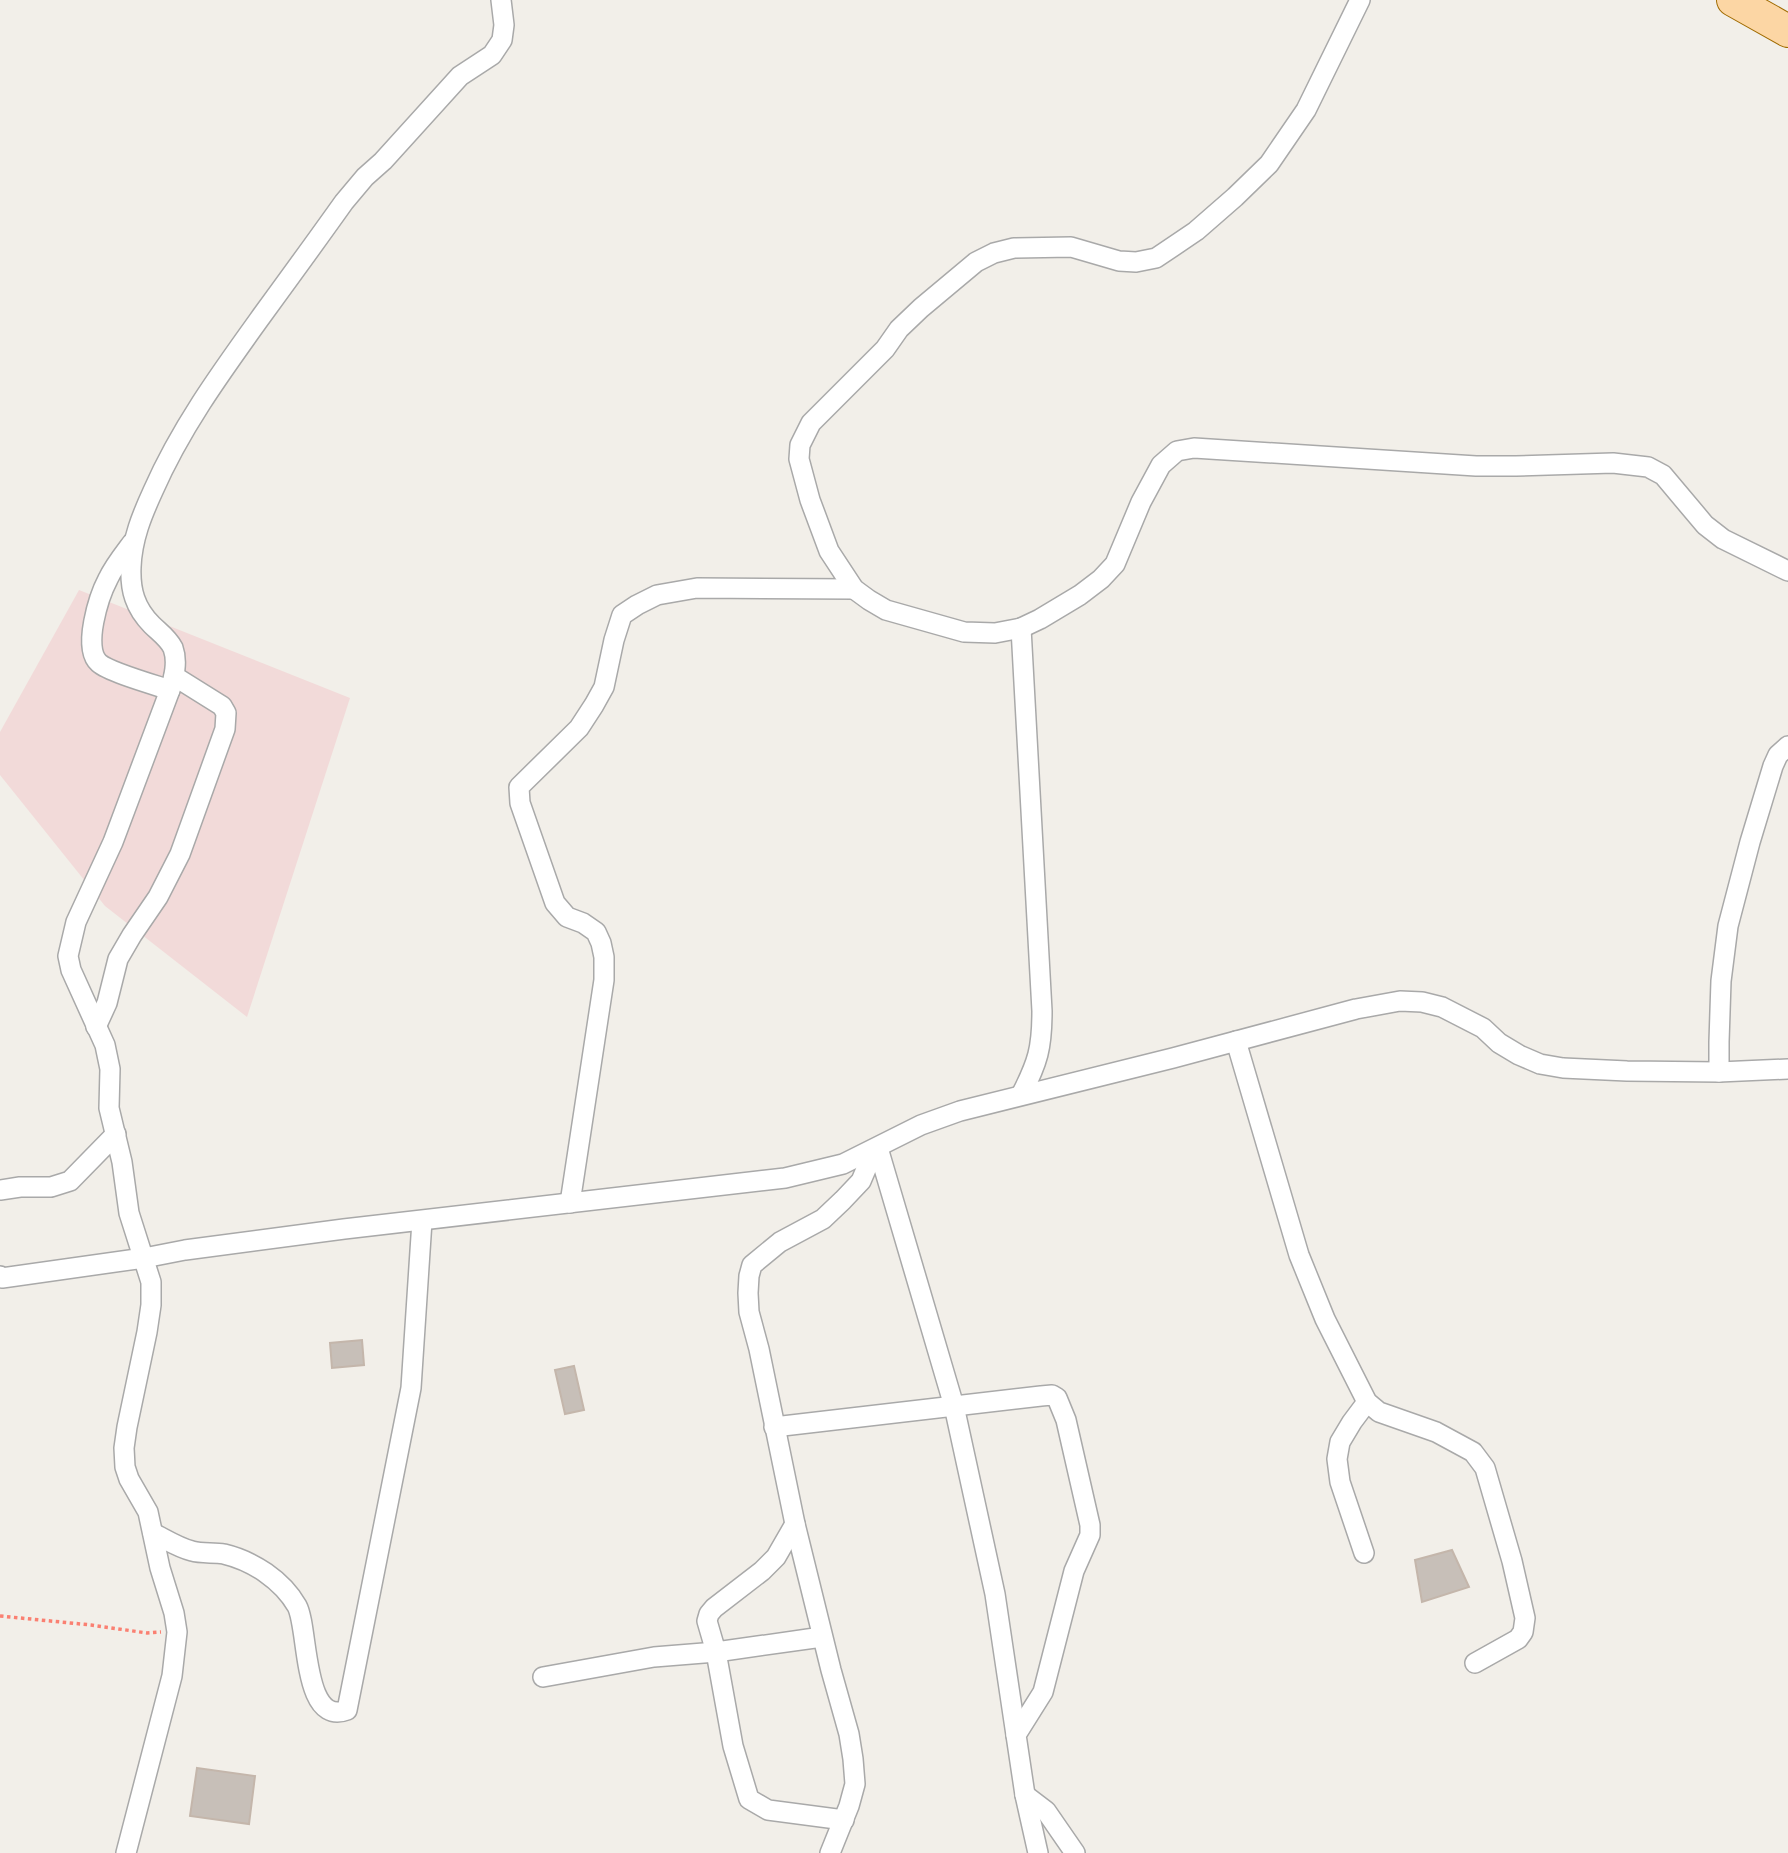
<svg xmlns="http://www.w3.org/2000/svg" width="1788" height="1853" viewBox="0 0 1788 1853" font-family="Raleway,sans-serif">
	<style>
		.commercial { fill: #f2dad9 }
		.building { fill: #c7bfb8; stroke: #c4b6ab; stroke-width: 2 }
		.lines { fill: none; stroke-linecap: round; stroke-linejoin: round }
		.minor-casing { stroke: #a9a9a9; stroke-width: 22 }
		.primary-casing { stroke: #a06b00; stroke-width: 34 }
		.path { stroke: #fa8072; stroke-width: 3.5; stroke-dasharray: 3.5 3.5; stroke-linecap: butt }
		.minor { stroke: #fff; stroke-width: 19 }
		.primary { stroke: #fcd6a4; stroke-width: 32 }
	</style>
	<rect width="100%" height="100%" fill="#f2efe9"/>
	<path class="commercial" d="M79,590L350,698L247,1017L105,906L0,775V732Z"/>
	<g class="building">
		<path d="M362,1340L364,1365L332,1368L330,1343Z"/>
		<path d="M574,1366L584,1410L565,1414L555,1370Z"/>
		<path d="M1452,1550L1469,1587L1422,1602L1415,1560Z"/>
		<path d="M197,1768L255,1776L249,1824L190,1816Z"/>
	</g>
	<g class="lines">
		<defs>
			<g id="minor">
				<path d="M1360,0L1306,110L1269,164L1235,197L1196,231L1156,258L1136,262L1119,261L1071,247L1014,248L994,253L976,262L921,308L899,329L885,349L811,423L800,445L799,459L810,500L829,551L854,589L869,600L886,610L964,632L995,633L1021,628L1040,619L1080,595L1101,579L1115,564L1141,502L1161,465L1177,451L1194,448L1476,466H1516L1613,463L1648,467L1663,475L1705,525L1723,539L1788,571"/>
				<path d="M132,543C123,555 114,566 108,579C99,596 82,648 99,663C109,672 155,685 170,690"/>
				<path d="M1021,628L1042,1011C1042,1048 1038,1062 1021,1095"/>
				<path d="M96,1027L107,1003L118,959L132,935L158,897L180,854L225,729L226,713L222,706L174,676"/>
				<path d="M1236,1041L1299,1255L1325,1319L1367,1402L1379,1412L1436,1432L1473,1452L1485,1468L1512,1561L1525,1618L1523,1632L1518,1639L1475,1663"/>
				<path d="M1719,1072V1042L1721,981L1728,926L1750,842L1773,766L1778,755L1788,746"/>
				<path d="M878,1148L954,1406L995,1594L1016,1735"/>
				<path d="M0,1190L20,1187H51L70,1181L116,1134"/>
				<path d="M570,1203L604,980V957L601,943L596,932L583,923L567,917L555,903L520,803L519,787L579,728L594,705L604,687L614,640L622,615L637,605L657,595L697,588L854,589"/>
				<path d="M0,1276L2,1278L144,1258L185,1250L344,1229L785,1178L843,1164L921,1125L960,1111L1173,1058L1356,1009L1400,1001L1422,1002L1442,1007L1483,1028L1499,1043L1519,1055L1540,1064L1563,1068L1627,1071L1719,1072L1788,1069"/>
				<path d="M774,1427L1041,1396L1052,1395L1057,1398L1066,1420L1090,1525V1535L1074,1571L1043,1692L1016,1735L1025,1795L1038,1853"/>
				<path d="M795,1524L776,1557L762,1571L714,1608L709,1614L707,1621L716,1652L733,1746L749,1799L768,1810L844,1820"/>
				<path d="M153,1533C165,1539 179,1548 192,1551C202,1554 214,1552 224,1554C253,1561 282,1580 297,1606C309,1628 302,1727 347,1710L411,1388L422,1221"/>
				<path d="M1364,1553L1340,1482L1337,1459L1340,1442L1352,1422L1367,1402"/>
				<path d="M543,1677L654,1657L716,1652L822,1637"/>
				<path d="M1025,1795L1046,1811L1075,1853"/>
				<path d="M126,1853L172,1676L177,1632L174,1613L160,1568L148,1512L129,1479L125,1467L124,1448L127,1427L147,1332L151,1305V1282L129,1213L122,1162L109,1108L110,1069L105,1045L71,970L68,956L76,922L113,842L170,690C174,677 178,662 173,648C168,638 159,632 152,625C135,608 130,590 131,567C132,539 142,515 153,491C181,427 222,371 263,314C290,277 317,240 344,202L365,177L383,161L460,76L492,55L502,40L504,25L501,0"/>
				<path d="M830,1853L849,1806L855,1784L853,1759L849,1734L831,1670L795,1524L759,1349L749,1312L748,1293L749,1276L752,1265L780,1242L823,1219L843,1200L861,1181L867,1167L870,1152"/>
			</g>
			<path id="primary" d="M1733,0L1788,31"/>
		</defs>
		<use href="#minor" class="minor-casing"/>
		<use href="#primary" class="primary-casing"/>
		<path class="path" d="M0,1616L91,1625L147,1633L161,1632"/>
		<use href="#minor" class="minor"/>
		<use href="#primary" class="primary"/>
	</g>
</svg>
